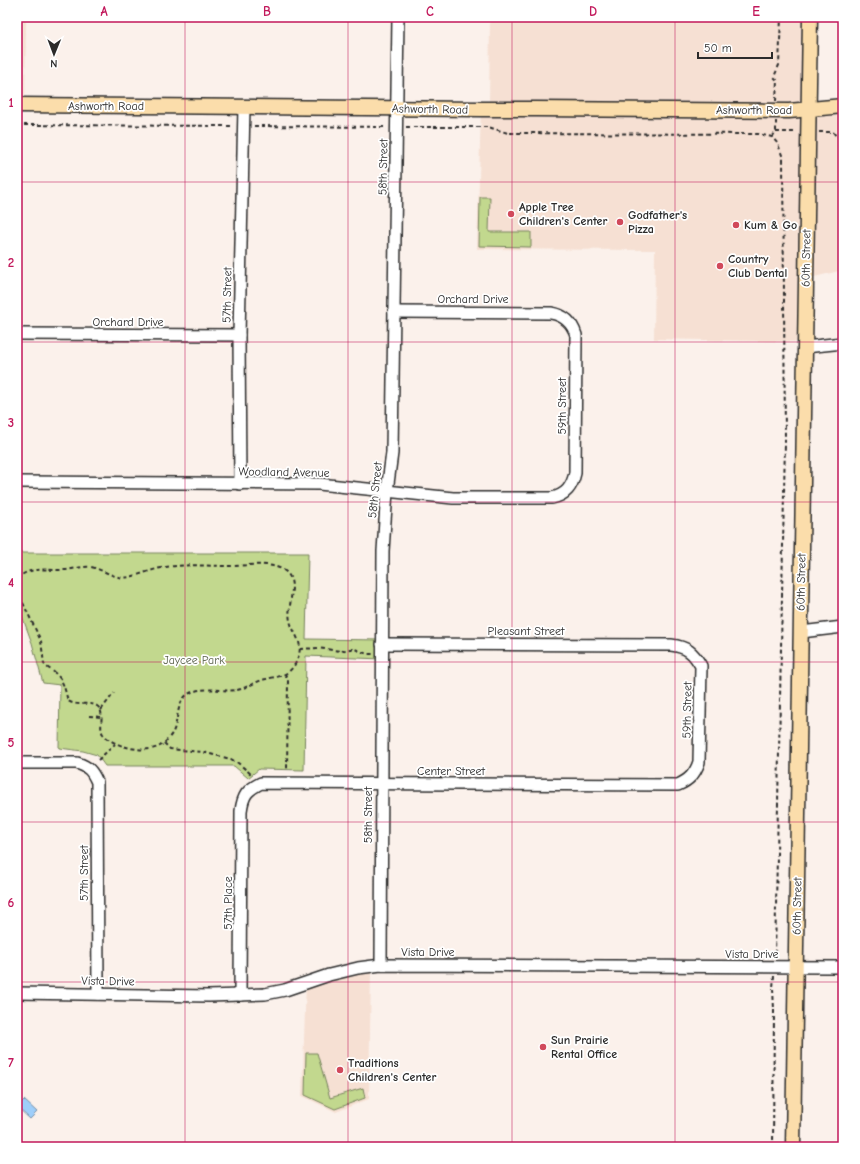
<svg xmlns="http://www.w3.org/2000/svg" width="860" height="1164" viewBox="0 0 860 1164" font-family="'Comic Neue',sans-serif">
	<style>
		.built { fill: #f6e0d3 }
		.green { fill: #c2d88e; stroke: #76825c }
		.water { fill: #9ecefa; stroke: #708da7 }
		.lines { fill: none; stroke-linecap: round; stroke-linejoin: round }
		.minor-casing { stroke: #2b2b2b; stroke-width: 14 }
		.major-casing { stroke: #2b2b2b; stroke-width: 17 }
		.path { stroke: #2b2b2b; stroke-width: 2; stroke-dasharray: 4 3; stroke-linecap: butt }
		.minor { stroke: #fff; stroke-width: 11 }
		.major { stroke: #fbddab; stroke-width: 14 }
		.grid { fill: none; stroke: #c2185b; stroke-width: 1; stroke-opacity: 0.55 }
		.poi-dot { fill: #d1495b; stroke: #fff; stroke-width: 1.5 }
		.labels { text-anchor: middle; stroke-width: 3.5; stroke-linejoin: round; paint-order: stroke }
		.street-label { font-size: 12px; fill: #2b2b2b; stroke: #fff }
		.poi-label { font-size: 12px; font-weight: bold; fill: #2b2b2b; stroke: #fff; text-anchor: start }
		.park-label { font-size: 12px; fill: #585f49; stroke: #fff }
		.neatline { fill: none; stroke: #c2185b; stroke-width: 1.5 }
		.grid-label { font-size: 13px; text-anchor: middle; font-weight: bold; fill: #c2185b }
	</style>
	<rect width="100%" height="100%" fill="#fbf1eb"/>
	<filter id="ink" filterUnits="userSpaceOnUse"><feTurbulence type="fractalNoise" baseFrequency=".025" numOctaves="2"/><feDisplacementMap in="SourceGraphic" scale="8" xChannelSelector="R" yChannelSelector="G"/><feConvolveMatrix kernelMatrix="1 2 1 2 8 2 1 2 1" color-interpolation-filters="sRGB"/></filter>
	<g filter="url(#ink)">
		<g class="built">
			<path d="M17,17H26L25,105H17Z"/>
			<path d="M490,17H810L809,110L843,106V270L806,279L805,342L654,339L655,250L477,249L481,109H489Z"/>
			<path d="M371,966L369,1099L336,1112L302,1096L306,983Z"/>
		</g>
		<g class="green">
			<path d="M480,197H490L489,232H531V247L479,246Z"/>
			<path d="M17,553H308L306,639L382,640V659L306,656L304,770L259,769L248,778L234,766H105L97,755L83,751L59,748L60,685L43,683L32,643L17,602Z"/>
			<path d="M306,1053H317L330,1098L363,1088L365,1098L335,1109L305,1095Z"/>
		</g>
		<path class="water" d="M24,1100L37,1112L30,1119L17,1107Z"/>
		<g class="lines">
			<defs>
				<g id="minor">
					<path d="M17,334L239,335"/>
					<path d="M805,347L843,343"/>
					<path d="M17,482L319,484L453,498H552C566,495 572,487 575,473L576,335C572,322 564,315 551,313L394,312"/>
					<path d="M240,484L239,335L244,107"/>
					<path d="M801,632L843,627"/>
					<path d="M17,763H77C89,767 92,771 97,782L98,994"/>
					<path d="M381,965L383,551L387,491L392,453L398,17"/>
					<path d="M17,993L209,996L265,994L285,990L329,975L358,968L381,965L843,967"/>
					<path d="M240,995L241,811C243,795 247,790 261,783L678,785C689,780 695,774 699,762L701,666C693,652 687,647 671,645L382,644"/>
				</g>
				<g id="major">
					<path d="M17,105L481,109H536L789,111L843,106"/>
					<path d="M793,1147L810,17"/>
				</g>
			</defs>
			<use href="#minor" class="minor-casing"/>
			<use href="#major" class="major-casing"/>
			<g class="path">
				<path d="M776,101L777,80L774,77L779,65L781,17"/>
				<path d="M17,125L233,126"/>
				<path d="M254,126L387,127"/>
				<path d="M406,127H488L508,133L759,134L772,137L778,144L783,158L785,441L775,958"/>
				<path d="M776,132H797"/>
				<path d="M819,132H833L837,137L843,134"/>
				<path d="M772,137L776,132V121"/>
				<path d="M17,579C30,565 48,571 65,570C74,569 82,566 91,567C105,570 115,580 130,577C142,574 153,569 166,567C187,564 208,566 230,566C244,566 260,563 273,566C278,567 285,570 288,574C298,587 285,609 291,624C293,630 297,636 299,642C302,653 296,666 288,672C282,677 273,677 266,679C256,681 247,688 237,690C224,692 203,686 190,693C176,700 179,719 173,732C170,737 165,743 160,746C146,754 113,747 103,734C98,727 106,712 97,706C89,701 77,707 68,701C65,691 64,681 56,674C52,670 47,668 44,664L41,641L23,603L17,594"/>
				<path d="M300,649L318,648L340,651L350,649H355L367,654H373"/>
				<path d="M285,674L288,680L287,771"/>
				<path d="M101,710L114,693"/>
				<path d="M89,716L101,717"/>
				<path d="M164,743L170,749L202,752L231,759L238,763L251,774"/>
				<path d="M98,760L115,744"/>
				<path d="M773,1147L774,1010L773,988L774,976"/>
			</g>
			<use href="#minor" class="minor"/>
			<use href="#major" class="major"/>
		</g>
	</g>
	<path class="grid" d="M185,17V1147M348,17V1147M512,17V1147M675,17V1147M17,182H843M17,342H843M17,502H843M17,662H843M17,822H843M17,982H843"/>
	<g class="poi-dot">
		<circle cx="511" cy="214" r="4"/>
		<circle cx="620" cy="222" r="4"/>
		<circle cx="736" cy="225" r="4"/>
		<circle cx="720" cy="266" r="4"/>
		<circle cx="543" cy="1047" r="4"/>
		<circle cx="340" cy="1070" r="4"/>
	</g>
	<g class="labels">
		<g class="street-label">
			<text x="106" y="110">Ashworth Road</text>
			<text transform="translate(430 109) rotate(1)" y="4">Ashworth Road</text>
			<text x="754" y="114">Ashworth Road</text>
			<text transform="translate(383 167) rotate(-89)" y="4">58th Street</text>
			<text transform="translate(806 258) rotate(-89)" y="4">60th Street</text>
			<text transform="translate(227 295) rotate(-89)" y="4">57th Street</text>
			<text x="473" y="303">Orchard Drive</text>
			<text x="128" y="326">Orchard Drive</text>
			<text transform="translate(562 406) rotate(-90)" y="4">59th Street</text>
			<text transform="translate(284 472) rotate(1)" y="4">Woodland Avenue</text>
			<text transform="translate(375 490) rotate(-84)" y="4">58th Street</text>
			<text transform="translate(801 582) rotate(-89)" y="4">60th Street</text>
			<text x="526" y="635">Pleasant Street</text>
			<text transform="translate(687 710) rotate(-89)" y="4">59th Street</text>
			<text x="451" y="775">Center Street</text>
			<text transform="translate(368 815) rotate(-90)" y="4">58th Street</text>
			<text transform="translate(84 873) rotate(-90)" y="4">57th Street</text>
			<text transform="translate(228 903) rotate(-90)" y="4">57th Place</text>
			<text transform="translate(797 906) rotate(-89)" y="4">60th Street</text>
			<text x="428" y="956">Vista Drive</text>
			<text x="752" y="958">Vista Drive</text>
			<text transform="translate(108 981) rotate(1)" y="4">Vista Drive</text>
		</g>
		<g class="poi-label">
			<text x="519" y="211">Apple Tree<tspan x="519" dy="14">Children's Center</tspan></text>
			<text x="628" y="219">Godfather's<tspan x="628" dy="14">Pizza</tspan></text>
			<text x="744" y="229">Kum &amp; Go</text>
			<text x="728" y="263">Country<tspan x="728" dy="14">Club Dental</tspan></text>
			<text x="551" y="1044">Sun Prairie<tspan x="551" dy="14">Rental Office</tspan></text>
			<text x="348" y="1067">Traditions<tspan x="348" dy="14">Children's Center</tspan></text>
		</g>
		<g class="park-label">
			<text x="194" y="664">Jaycee Park</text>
		</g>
	</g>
	<rect width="860" height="1164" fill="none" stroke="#fff" stroke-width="44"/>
	<g transform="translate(54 54) rotate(181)" stroke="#ffffff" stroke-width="3" paint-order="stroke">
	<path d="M0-3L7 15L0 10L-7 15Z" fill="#2b2b2b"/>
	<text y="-6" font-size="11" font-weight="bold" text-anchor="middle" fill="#2b2b2b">N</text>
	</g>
	<path d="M698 52v6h74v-6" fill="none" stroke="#2b2b2b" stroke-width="2"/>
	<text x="704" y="52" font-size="12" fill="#2b2b2b" stroke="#ffffff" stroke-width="3" paint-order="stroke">50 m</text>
	<rect x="22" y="22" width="816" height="1120" class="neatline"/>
	<g class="grid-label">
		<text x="104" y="16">A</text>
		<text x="267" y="16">B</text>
		<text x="430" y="16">C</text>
		<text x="593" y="16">D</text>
		<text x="756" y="16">E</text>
		<text x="11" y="107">1</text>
		<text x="11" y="267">2</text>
		<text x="11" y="427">3</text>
		<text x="11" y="587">4</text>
		<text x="11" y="747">5</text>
		<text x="11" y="907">6</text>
		<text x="11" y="1067">7</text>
	</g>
</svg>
